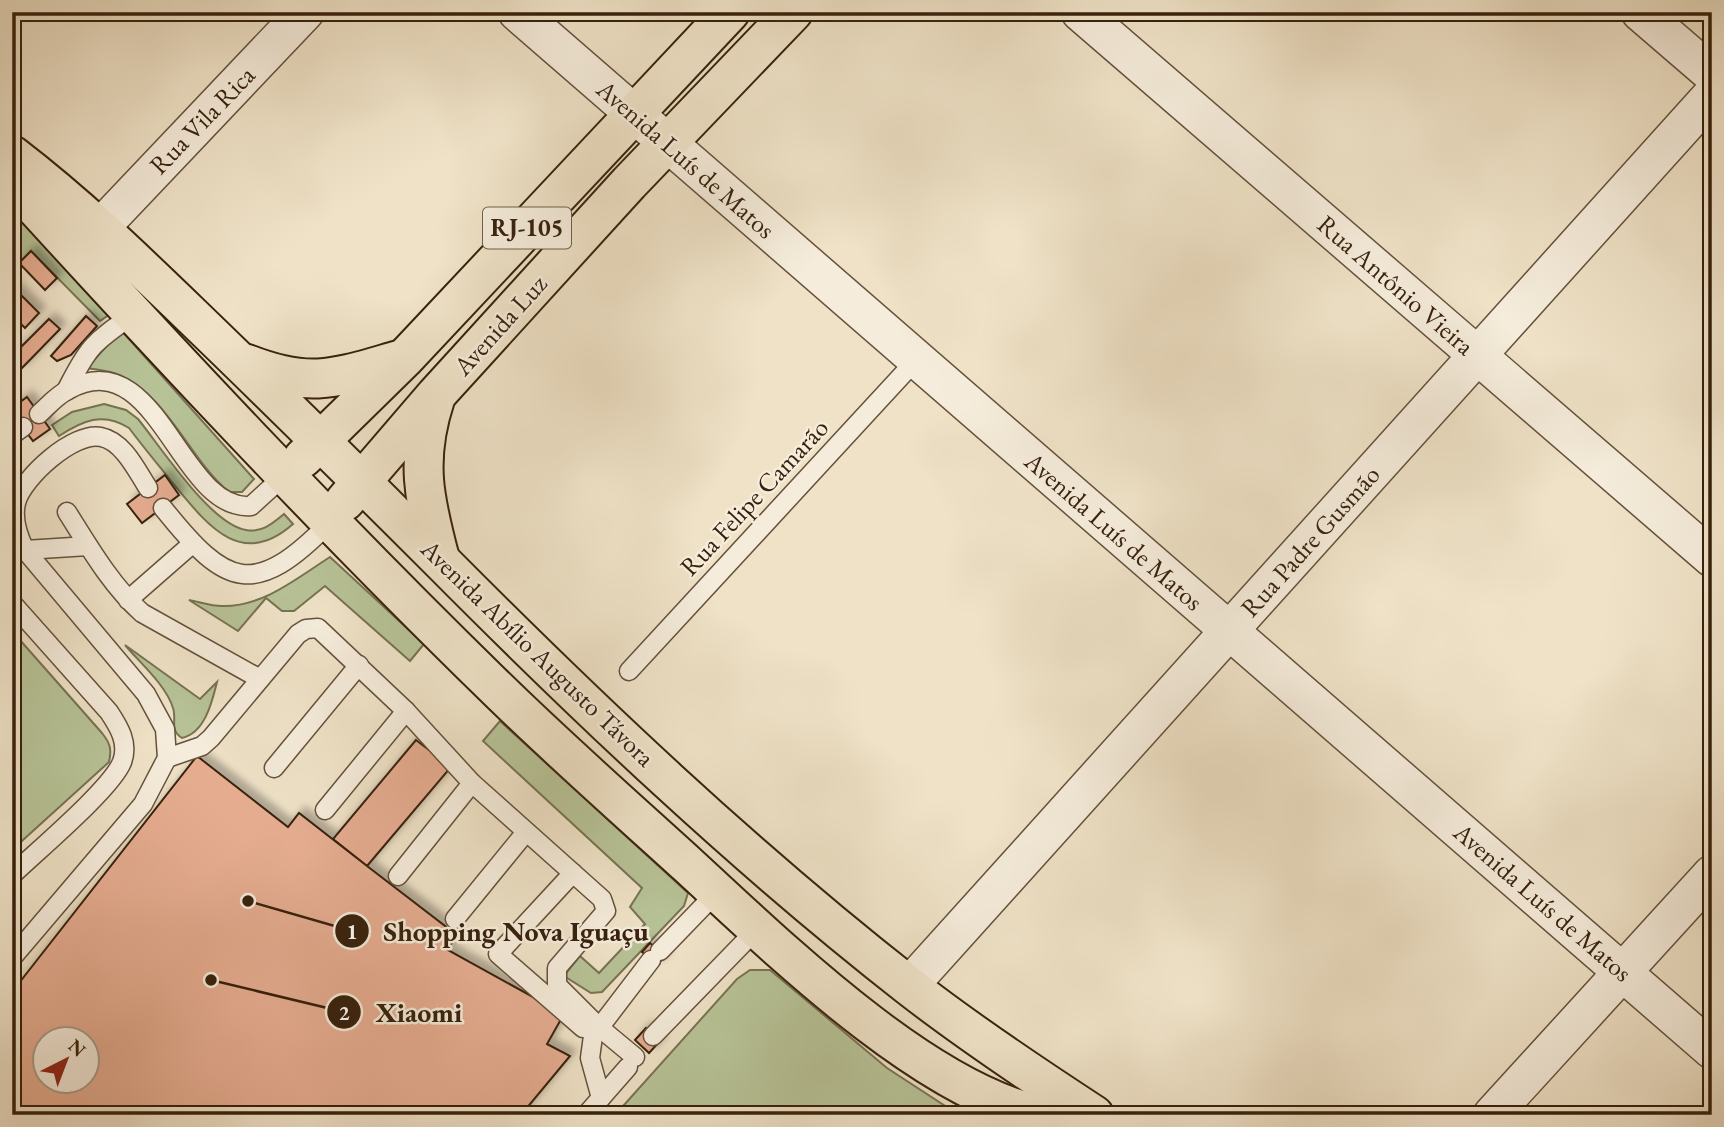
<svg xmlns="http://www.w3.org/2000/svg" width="1724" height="1127" viewBox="0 0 1724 1127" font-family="'EB Garamond',serif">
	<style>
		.green { fill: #b7c397; stroke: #777252; stroke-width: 2 }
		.building { fill: #e5ac90; stroke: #37210d; stroke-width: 2; fill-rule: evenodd; filter: url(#shadow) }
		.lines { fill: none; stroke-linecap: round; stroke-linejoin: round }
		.service-casing { stroke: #65513c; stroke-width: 21 }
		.minor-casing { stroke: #65513c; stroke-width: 40 }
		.primary-casing { stroke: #37210d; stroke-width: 42 }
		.service { stroke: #f5ecdb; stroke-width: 18 }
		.minor { stroke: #f5ecdb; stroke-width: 37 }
		.primary { stroke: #efe2c7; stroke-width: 38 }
		.labels { text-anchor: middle; stroke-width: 5; stroke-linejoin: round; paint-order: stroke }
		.shield { fill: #f5ecdb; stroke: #705e4b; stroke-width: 2 }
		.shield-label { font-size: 24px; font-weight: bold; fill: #37210d }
		.street-label { font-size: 26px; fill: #37210d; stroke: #f5ecdb }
		.leader { fill: none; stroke: #37210d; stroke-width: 2.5 }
		.callout-dot { fill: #37210d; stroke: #f5ecdb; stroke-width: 2.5 }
		.mark-label { font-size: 21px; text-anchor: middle; font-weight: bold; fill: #fff }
		.callout-label { font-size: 28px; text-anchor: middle; font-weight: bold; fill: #37210d; stroke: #f5ecdb; stroke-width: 5; stroke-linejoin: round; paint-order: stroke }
	</style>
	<defs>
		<filter id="shadow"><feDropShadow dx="6" dy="-6" stdDeviation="3.5" flood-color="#0004"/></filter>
	</defs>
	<rect width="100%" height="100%" fill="#efe2c7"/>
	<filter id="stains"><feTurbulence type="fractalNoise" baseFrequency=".00286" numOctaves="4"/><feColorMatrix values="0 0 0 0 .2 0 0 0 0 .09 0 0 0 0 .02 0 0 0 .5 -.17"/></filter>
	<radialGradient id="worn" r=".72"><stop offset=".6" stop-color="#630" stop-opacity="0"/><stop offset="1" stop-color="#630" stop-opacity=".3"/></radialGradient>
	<g class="green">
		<path d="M12,203L110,314L100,321L31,251L19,263L12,264Z"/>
		<path d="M121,330L254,479L242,492H229C189,459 169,397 119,375C110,370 97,370 87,368Z"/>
		<path d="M104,404L126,410L138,419C161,447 210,524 246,530C262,533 273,523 284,514L293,524C242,569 209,527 176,487C160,467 144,448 129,428C103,411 82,421 59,436L52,425L72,412Z"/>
		<path d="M330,557L424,644L410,661L325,586L294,611H282L266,598L238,631L189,600C200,602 211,606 222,606C263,607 297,578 330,557Z"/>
		<path d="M12,631L102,733C110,743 112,749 109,762L12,850Z"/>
		<path d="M125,645L200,699L217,682C212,702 205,733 182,738C169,730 177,720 173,708C166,685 140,663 125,645Z"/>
		<path d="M500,721L688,893L684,906L602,992L591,993L564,976L580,956L599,973L645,924L630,907L642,888L483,741Z"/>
		<path d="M750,970H770L887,1068L959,1115H615L737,979Z"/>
	</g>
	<g class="building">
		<path d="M31,251L57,278L45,290L19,263Z"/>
		<path d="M12,286L39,313L25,328L12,315Z"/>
		<path d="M86,316L97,326L71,355L57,361L51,356Z"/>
		<path d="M49,319L60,329L21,369L12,361V356Z"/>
		<path d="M27,397L50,429L33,441L12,413V408Z"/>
		<path d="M165,475L179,495L142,523L127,504Z"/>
		<path d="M416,740L451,767L367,866L333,839Z"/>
		<path d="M197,756L288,827L299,813L367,866L458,936L446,949L564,1014L547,1044L570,1056L521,1115H12V992ZM46,1040H88V1082H46Z"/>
		<path d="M650,943L665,956L657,965L642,952Z"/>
		<path d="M646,1028L660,1041L649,1053L635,1040Z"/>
	</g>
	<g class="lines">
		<defs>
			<g id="service">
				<path d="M66,391C88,347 93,342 133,315"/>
				<path d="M39,414C48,406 57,395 68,390C158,340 179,512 251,506L285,475"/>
				<path d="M12,435L23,427"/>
				<path d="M163,508C226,587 254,600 330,522"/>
				<path d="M67,512C89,547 111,585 142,613L260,679"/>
				<path d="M25,550L88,546"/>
				<path d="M128,600L192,544"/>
				<path d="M12,603L109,712C119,727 129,743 122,762C111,789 37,851 12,875"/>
				<path d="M629,671L917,359"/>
				<path d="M167,758L202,746L211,738L298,634L306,629L318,628L406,711L472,783L602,899L606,911L557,968V985L600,1028L635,1057"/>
				<path d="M274,768L359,665"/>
				<path d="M325,810L406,711"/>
				<path d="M573,873L498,954L583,1028"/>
				<path d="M398,876L472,783"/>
				<path d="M455,919L526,832"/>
				<path d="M660,951L717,892"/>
				<path d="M12,958L143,804L167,758L165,729L146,694L25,550C18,536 12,520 16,503C22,478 74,431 101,437C123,441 137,471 148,488"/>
				<path d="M653,1036L757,929"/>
				<path d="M601,1098L590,1058L593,1036L651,960"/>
				<path d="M586,1115L628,1067"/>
			</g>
			<g id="minor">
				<path d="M517,12L1712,1050"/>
				<path d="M1080,12L1712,558"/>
				<path d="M1640,12L1712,74"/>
				<path d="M100,228L305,12"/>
				<path d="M909,986L1712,95"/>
				<path d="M1492,1115L1712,874"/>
			</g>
			<g id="primary">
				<path d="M12,155C76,204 133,259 191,315C275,396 358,478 440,560C587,708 744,857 909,986C968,1032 1031,1074 1094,1115"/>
				<path d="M12,182C168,353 326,522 492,684C555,746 622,805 688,865C776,946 922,1089 1039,1115"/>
				<path d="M247,364C311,389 336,378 399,360"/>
				<path d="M435,399C415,460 424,499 440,559"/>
				<path d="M303,458L404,359L730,12"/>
				<path d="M345,501L436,395L629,183L793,12"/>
			</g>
		</defs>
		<use href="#service" class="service-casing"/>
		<use href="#minor" class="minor-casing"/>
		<use href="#primary" class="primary-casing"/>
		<use href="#service" class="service"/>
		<use href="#minor" class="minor"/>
		<use href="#primary" class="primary"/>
	</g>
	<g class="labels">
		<rect class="shield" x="483" y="207.5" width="88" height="41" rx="5"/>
		<g class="shield-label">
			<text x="527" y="236">RJ-105</text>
		</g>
		<g class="street-label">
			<text transform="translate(202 120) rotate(-46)" y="9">Rua Vila Rica</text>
			<text transform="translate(686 159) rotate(41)" y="9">Avenida Luís de Matos</text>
			<text transform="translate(1396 285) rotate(41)" y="9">Rua Antônio Vieira</text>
			<text transform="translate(500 325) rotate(-48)" y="9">Avenida Luz</text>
			<text transform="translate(754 497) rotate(-47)" y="9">Rua Felipe Camarão</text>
			<text transform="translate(1114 531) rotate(41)" y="9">Avenida Luís de Matos</text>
			<text transform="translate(1310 541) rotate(-48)" y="9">Rua Padre Gusmão</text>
			<text transform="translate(538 653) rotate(44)" y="9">Avenida Abílio Augusto Távora</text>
			<text transform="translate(1543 902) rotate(41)" y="9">Avenida Luís de Matos</text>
		</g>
	</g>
	<path class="leader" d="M248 901L352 931M211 980L344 1012"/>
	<g class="callout-dot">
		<circle cx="248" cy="901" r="7"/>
		<circle cx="211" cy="980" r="7"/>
		<circle cx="352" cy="931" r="18"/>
		<circle cx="344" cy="1012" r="18"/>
	</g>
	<g class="mark-label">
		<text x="352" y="939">1</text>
		<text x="344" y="1020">2</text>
	</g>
	<g class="callout-label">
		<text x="516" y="941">Shopping Nova Iguaçu</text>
		<text x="419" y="1022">Xiaomi</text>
	</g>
	<rect width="1724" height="1127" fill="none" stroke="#efe2c7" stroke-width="42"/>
	<rect x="14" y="14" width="1696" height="1099" fill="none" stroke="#37210d" stroke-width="3.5"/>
	<rect x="21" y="21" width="1682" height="1085" fill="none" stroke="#37210d" stroke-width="2"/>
	<g transform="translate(66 1060) rotate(42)"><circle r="33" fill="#f5ecdb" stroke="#a99b89" stroke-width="2"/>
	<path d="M0-5L12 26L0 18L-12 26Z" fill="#8f2418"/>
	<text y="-10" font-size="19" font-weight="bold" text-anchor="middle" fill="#37210d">N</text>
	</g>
	<rect width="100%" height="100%" filter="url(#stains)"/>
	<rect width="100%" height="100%" fill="url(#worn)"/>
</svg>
